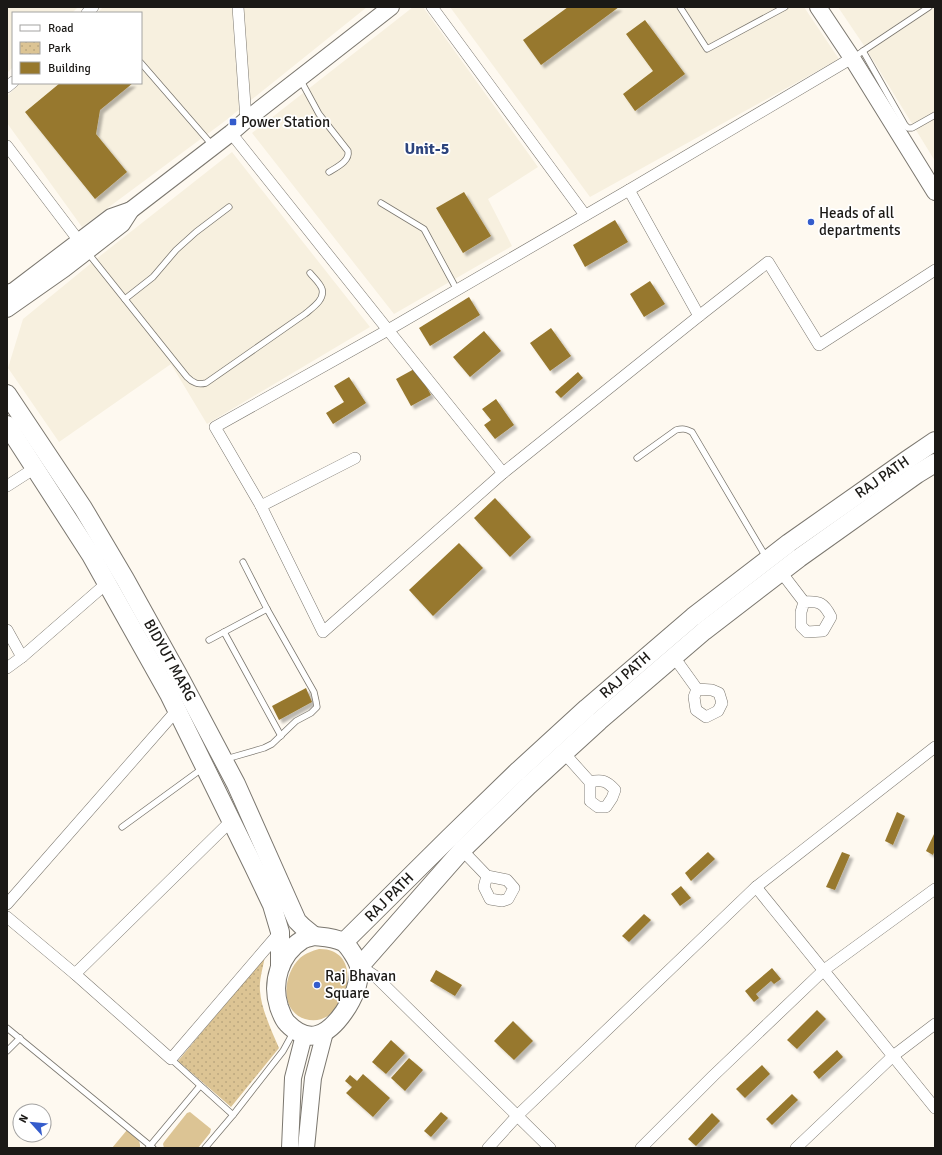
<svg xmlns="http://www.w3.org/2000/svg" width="942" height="1155" viewBox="0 0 942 1155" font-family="Signika,sans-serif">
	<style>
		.built { fill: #f7f0df }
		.green { fill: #dcc494 }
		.park { fill: url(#park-dots) }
		.building { fill: #97782d; filter: url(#shadow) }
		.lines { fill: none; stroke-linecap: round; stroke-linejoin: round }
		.lane-casing { stroke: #7b776f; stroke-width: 7 }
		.street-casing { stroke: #7b776f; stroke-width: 12 }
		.secondary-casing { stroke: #7b776f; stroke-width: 18 }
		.primary-casing { stroke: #7b776f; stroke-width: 20 }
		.lane { stroke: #fff; stroke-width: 5.5 }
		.street { stroke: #fff; stroke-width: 11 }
		.secondary { stroke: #fff; stroke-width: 16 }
		.primary { stroke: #fff; stroke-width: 18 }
		.poi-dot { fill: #345ccc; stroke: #fff; stroke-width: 1.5 }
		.labels { text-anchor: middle; stroke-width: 3.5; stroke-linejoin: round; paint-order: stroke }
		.poi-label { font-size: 15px; fill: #1b1916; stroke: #fff; text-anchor: start }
		.street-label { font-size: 15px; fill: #1b1916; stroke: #fff }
		.neighbourhood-label { font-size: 16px; font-weight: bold; fill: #2d447d; stroke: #fff }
	</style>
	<defs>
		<pattern id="park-dots" width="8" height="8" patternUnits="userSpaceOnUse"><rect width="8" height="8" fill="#dcc494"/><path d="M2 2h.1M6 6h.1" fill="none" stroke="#bca87f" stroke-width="1.8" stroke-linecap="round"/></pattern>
		<filter id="shadow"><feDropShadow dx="3.5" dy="3.5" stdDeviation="1" flood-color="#0004"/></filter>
	</defs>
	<rect width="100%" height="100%" fill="#fef9f0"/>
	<g class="built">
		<path d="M7,7H78L72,13H13V67L7,73Z"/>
		<path d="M103,7H367L225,121L82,227L7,123V96L21,83H141V13H97Z"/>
		<path d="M413,7H423L538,167L488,199L512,246L394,314L252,133Z"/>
		<path d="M450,7H804L839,59L590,197Z"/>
		<path d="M838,7H935V161L865,47Z"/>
		<path d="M232,152L370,327L207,424L171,364L59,442L8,368L23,319L100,256Z"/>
	</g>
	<g class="green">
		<path d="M319,949C370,948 345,1032 305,1019C279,1011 283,974 300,958C306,953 312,951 319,949Z"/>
		<path d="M190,1112L211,1129L210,1133L198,1148H164L163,1144L164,1142L187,1113Z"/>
		<path d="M127,1130C134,1135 141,1139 140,1148H112Z"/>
	</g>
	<path class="park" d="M265,956C263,968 259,979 260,991C261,1008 272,1032 279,1048L231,1107L178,1061Z"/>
	<g class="building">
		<path d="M568,7H619L541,65L523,40Z"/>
		<path d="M645,20L685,74L635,111L623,94L653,71L626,34Z"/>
		<path d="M60,83H133L100,110L96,134L127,172L95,199L25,112Z"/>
		<path d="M464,192L491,236L463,253L436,208Z"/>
		<path d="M615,220L628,242L585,267L573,245Z"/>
		<path d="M650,281L665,304L644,317L630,294Z"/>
		<path d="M469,297L480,315L430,346L419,328Z"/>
		<path d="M551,328L571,356L550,371L530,343Z"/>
		<path d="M484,331L501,351L470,377L453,357Z"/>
		<path d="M416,368L431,395L411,406L396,379Z"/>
		<path d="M578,372L583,378L561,398L555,392Z"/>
		<path d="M349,377L366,403L333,424L326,413L344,402L334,386Z"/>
		<path d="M496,399L514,425L495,439L484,425L491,420L482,409Z"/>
		<path d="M495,498L531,537L510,557L474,518Z"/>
		<path d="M459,543L483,568L433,616L409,590Z"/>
		<path d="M306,688L312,702L279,720L272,706Z"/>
		<path d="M897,812L905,816L893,845L885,841Z"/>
		<path d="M935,832V850L933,855L926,851Z"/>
		<path d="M708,852L715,859L691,881L685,873Z"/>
		<path d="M842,852L850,855L835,890L826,887Z"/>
		<path d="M681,886L691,898L680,906L671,894Z"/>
		<path d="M644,914L651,920L629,942L622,936Z"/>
		<path d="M772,968L781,979L774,984L771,981L756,994L759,998L754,1002L745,991Z"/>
		<path d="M436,970L462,985L455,996L430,981Z"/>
		<path d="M817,1010L826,1019L797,1049L787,1040Z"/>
		<path d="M513,1021L533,1041L514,1060L494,1041Z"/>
		<path d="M391,1040L405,1053L386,1074L372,1062Z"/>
		<path d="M837,1050L843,1057L819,1079L813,1072Z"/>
		<path d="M409,1058L423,1070L405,1091L391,1078Z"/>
		<path d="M762,1065L770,1074L745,1098L736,1089Z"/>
		<path d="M363,1074L390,1098L373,1117L346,1093L352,1087L345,1081L350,1075L357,1081Z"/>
		<path d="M792,1094L798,1100L772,1125L766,1119Z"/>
		<path d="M441,1112L448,1118L431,1137L424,1131Z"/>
		<path d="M712,1113L720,1121L696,1146L688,1139Z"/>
	</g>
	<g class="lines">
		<defs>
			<g id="lane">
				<path d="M680,7L707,49L785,7"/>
				<path d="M863,51L929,7"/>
				<path d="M853,58L863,51L905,125L908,128H912L935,115"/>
				<path d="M141,63L213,146"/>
				<path d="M300,79L319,114L348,151C350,161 337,167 329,172"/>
				<path d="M381,203L424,229L457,290"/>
				<path d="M88,253L187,377C193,383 198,385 206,383L305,314C312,308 325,300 322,289C320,283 314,278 310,273"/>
				<path d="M125,299L153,277L176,250L196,232L229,207"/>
				<path d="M637,458L676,430C683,428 686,429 692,432L766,557"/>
				<path d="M224,632L281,736"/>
				<path d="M209,640L267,609"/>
				<path d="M226,759L264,748L272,744L296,721L311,713L317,707L316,701L314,692L267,609L243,562"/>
				<path d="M122,827L203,768"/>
				<path d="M7,1028L153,1148"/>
				<path d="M7,1051L20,1038"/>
				<path d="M171,1059L233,1115L283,1051L294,1031"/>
				<path d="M149,1147L200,1086"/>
				<path d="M205,1148L233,1115"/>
			</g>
			<g id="street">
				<path d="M238,7L246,120"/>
				<path d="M432,7L585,215"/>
				<path d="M87,13L93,7"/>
				<path d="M7,87L13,82"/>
				<path d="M231,133L388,330L215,427L261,506L323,632L503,473L699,316L768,262L819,345L935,270"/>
				<path d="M7,146L79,241"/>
				<path d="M629,190L699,316"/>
				<path d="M503,473L388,330L629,190L852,58"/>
				<path d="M7,486L35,468"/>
				<path d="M261,506L355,458"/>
				<path d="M781,572L804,602C820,601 824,603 831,617L823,631L807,632L801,626V612L804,602"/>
				<path d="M7,630L22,657"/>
				<path d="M674,657L697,689L712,690L719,693L722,703L718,711L706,717L696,710L694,697L697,689"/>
				<path d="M7,668L22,657L107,583"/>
				<path d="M564,753L590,782C602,779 607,781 615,790L612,798L606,807H598L590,801V782"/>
				<path d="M462,850L487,876L507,880L514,888L508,899L502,901L490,899L484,887L487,876"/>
				<path d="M756,887L935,1108"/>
				<path d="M7,904L177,710"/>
				<path d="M7,917L75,974L232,820"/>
				<path d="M360,966L375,976L550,1148"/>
				<path d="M75,974L171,1059L280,932"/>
				<path d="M488,1148L517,1116L756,887L935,747"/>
				<path d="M641,1148L713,1076L824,970L935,889"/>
				<path d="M796,1148L893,1056L935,1024"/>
			</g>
			<g id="secondary">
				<path d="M818,7L852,58L935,192"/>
				<path d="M7,296L111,217L131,210"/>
				<path d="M7,309L64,269L122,224L131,210L231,133L246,120L391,7"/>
				<path d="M290,1148L293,1078L304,1035"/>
				<path d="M306,1148L313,1078L325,1032"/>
			</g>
			<g id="primary">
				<path d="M7,294L11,293"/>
				<path d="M7,394L83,508L125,579L181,680L236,784L297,921L303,927L314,936"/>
				<path d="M7,425L91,555L169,694L253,865L272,905L280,932V967"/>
				<path d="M314,936C324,937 334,937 343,942C348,945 359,962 359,967C360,984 353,999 344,1012C328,1035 309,1046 287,1023C283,1019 281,1012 279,1007C271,982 280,954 302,940C305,938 310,937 314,936Z"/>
				<path d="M344,942L449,838L517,772L587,708L693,617L789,543L907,460L935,441"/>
				<path d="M360,966L462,850L529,785L599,721L704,631L799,558L917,474L935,463"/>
			</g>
		</defs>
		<use href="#lane" class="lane-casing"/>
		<use href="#street" class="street-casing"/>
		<use href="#secondary" class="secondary-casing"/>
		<use href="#primary" class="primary-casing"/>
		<use href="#lane" class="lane"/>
		<use href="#street" class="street"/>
		<use href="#secondary" class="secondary"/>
		<use href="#primary" class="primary"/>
	</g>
	<g class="poi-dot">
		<rect x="229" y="118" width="8" height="8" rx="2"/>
		<circle cx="811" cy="222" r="4"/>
		<circle cx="317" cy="985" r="4"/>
	</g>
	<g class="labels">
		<g class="poi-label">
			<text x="241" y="127">Power Station</text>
			<text x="819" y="218">Heads of all<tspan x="819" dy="17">departments</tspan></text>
			<text x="325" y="981">Raj Bhavan<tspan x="325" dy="17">Square</tspan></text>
		</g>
		<g class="street-label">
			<text transform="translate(882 477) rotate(-35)" y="5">RAJ PATH</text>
			<text transform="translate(170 660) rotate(61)" y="5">BIDYUT MARG</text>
			<text transform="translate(625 675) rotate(-41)" y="5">RAJ PATH</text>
			<text transform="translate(389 897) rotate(-45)" y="5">RAJ PATH</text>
		</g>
		<g class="neighbourhood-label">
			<text x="427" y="154">Unit-5</text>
		</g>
	</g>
	<rect width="942" height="1155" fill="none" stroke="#1b1916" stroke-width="16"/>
	<rect x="12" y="12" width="130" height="72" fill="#ffffff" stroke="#a4a3a2"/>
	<rect x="20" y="25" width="20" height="6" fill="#ffffff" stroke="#a4a3a2"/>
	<text x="48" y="32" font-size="12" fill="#1b1916">Road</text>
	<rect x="20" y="42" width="20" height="12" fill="url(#park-dots)" stroke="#a4a3a2"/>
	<text x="48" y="52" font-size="12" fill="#1b1916">Park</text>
	<rect x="20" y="62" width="20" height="12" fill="#97782d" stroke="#a4a3a2"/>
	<text x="48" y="72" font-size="12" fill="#1b1916">Building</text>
	<g transform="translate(32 1123) rotate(297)"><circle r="19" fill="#ffffff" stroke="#a4a3a2"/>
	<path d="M0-3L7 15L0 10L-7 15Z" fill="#345ccc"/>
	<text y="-6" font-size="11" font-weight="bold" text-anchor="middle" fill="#1b1916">N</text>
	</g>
</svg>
